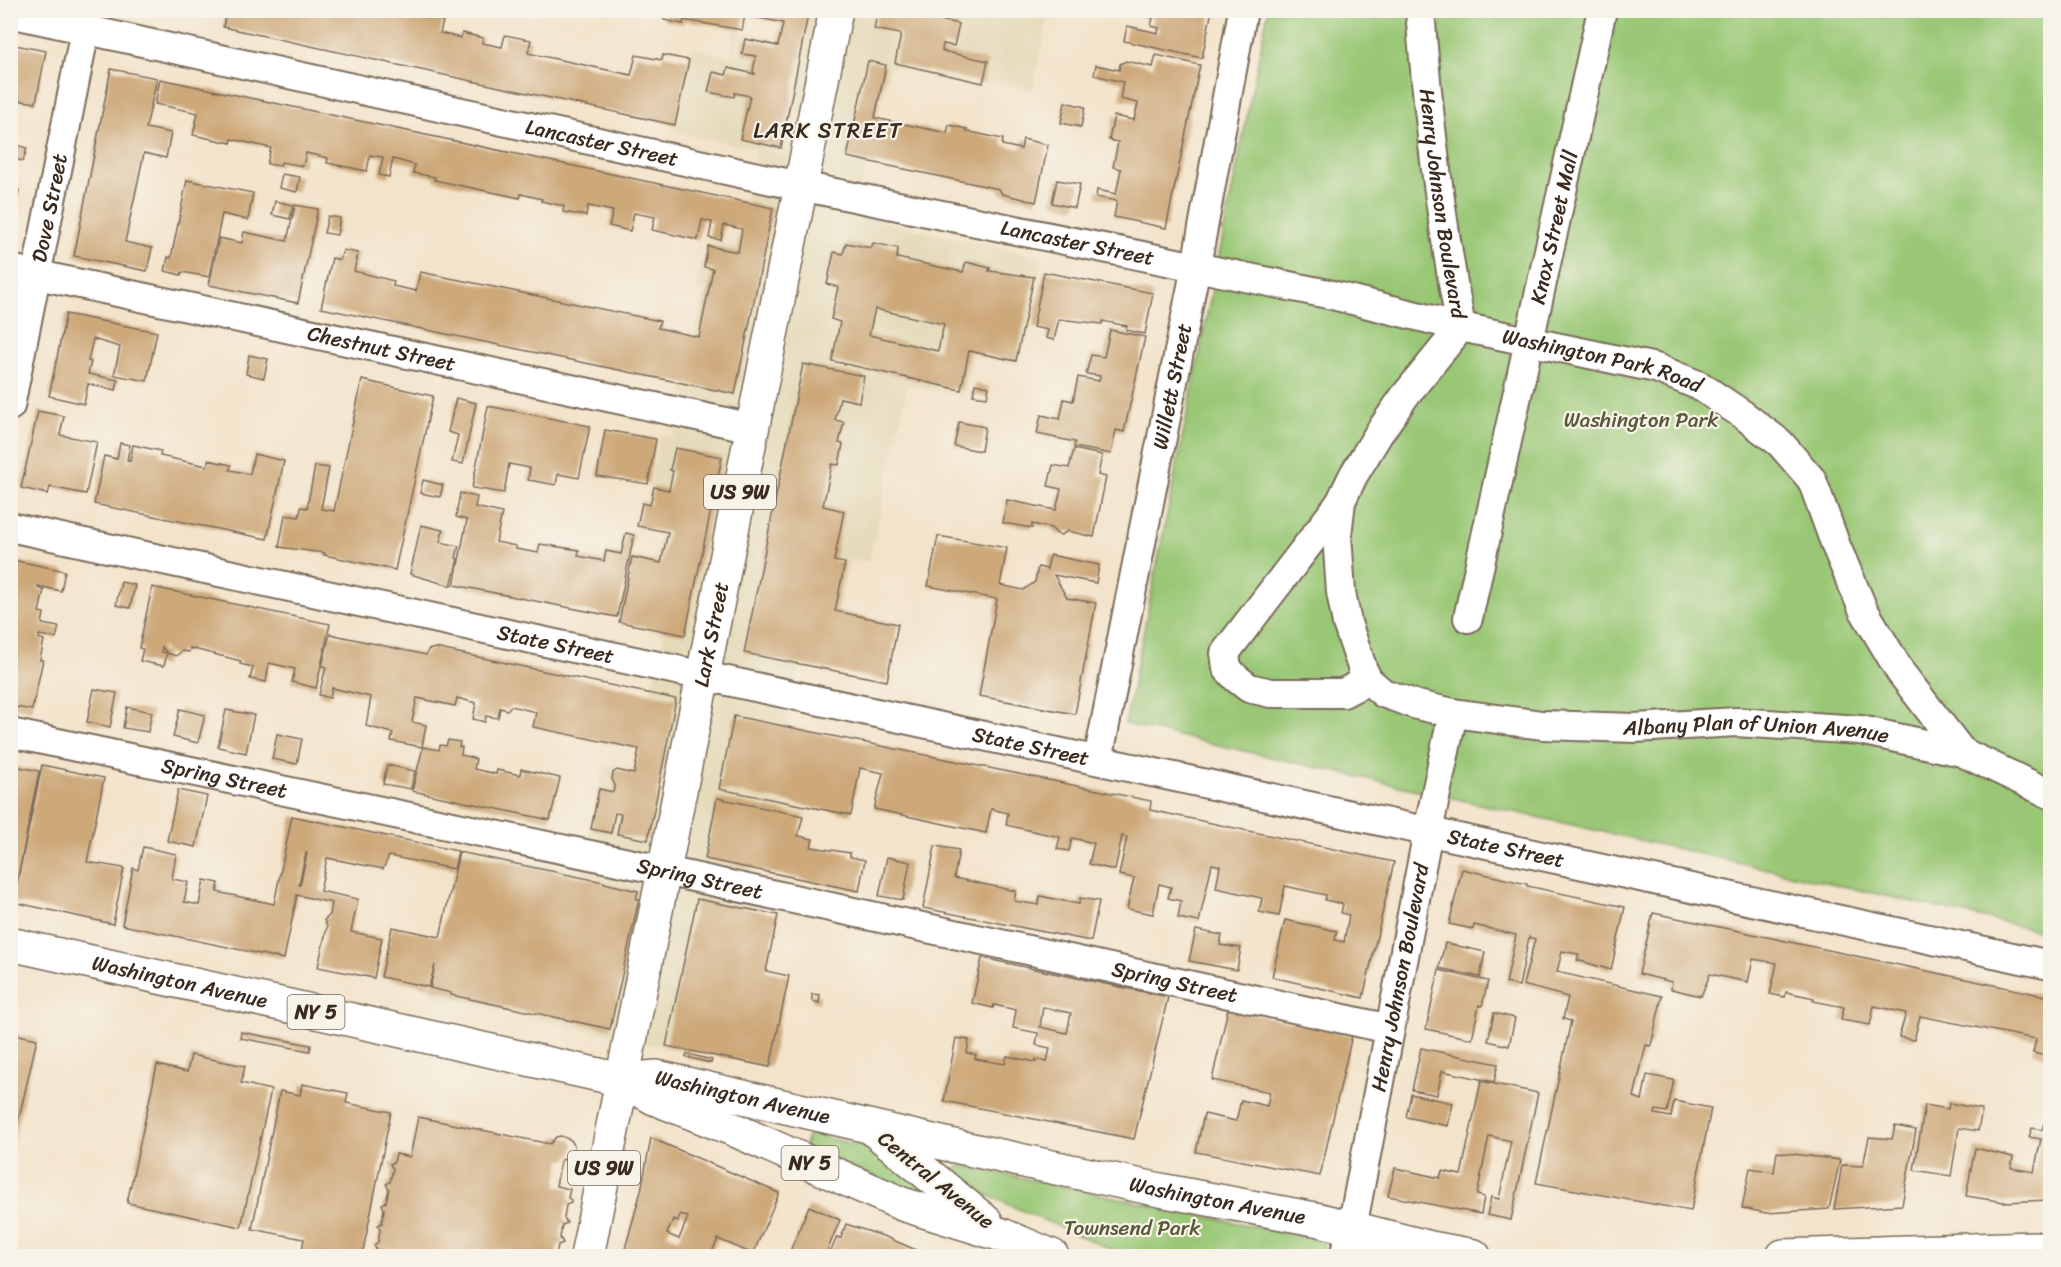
<svg xmlns="http://www.w3.org/2000/svg" width="2061" height="1267" viewBox="0 0 2061 1267" font-family="Sriracha,sans-serif">
	<style>
		.built { fill: #e5daba }
		.green { fill: #99c775; stroke: #6a784a; stroke-width: 1.5 }
		.building { fill: #cda97a; fill-rule: evenodd }
		.lines { fill: none; stroke-linecap: round; stroke-linejoin: round }
		.minor-casing { stroke: #7b6b5a; stroke-width: 32 }
		.major-casing { stroke: #7b6b5a; stroke-width: 36 }
		.minor { stroke: #fff; stroke-width: 28 }
		.major { stroke: #fff; stroke-width: 33 }
		.labels { text-anchor: middle; stroke-width: 4.5; stroke-linejoin: round; paint-order: stroke }
		.shield { fill: #f7f3e8; stroke: #73665b; stroke-width: 1.5 }
		.shield-label { font-size: 20px; font-weight: bold; fill: #3b2a1e }
		.street-label { font-size: 21px; fill: #3b2a1e; stroke: #f7f3e8 }
		.park-label { font-size: 21px; fill: #575938; stroke: #f7f3e8 }
		.neighbourhood-label { font-size: 22px; letter-spacing: 1.5px; fill: #3b2a1e; stroke: #f7f3e8 }
	</style>
	<rect width="100%" height="100%" fill="#f7f3e8"/>
	<filter id="ink" filterUnits="userSpaceOnUse"><feTurbulence type="fractalNoise" baseFrequency=".0167" numOctaves="2"/><feDisplacementMap in="SourceGraphic" scale="12" xChannelSelector="R" yChannelSelector="G"/><feConvolveMatrix kernelMatrix="1 2 1 2 8 2 1 2 1" color-interpolation-filters="sRGB"/></filter>
	<filter id="wash" filterUnits="userSpaceOnUse"><feTurbulence type="fractalNoise" baseFrequency=".008" numOctaves="4" result="noise"/><feDisplacementMap in="SourceGraphic" scale="24" xChannelSelector="R" yChannelSelector="G"/><feGaussianBlur stdDeviation="1.35" result="paint"/><feColorMatrix in="noise" values="0 0 0 0 0 0 0 0 0 0 0 0 0 0 0 0 0 1.4 0 .05"/><feComposite in="paint" operator="in"/></filter>
	<g filter="url(#wash)">
		<rect width="100%" height="100%" fill="#f3e3ca"/>
		<path class="built" d="M782,11H1050L1032,89L890,66L854,215L1043,258L1018,366L973,356L964,396L908,384L869,562L850,559L824,672L799,667L770,801L807,810L797,858L741,843L727,898L754,905L730,1010L702,1006L692,1054L429,994L459,846L580,871L605,764L632,769L664,635L641,629L660,534L636,529L641,499L647,500L660,434L673,437L704,290L697,288L707,242L735,247L756,149L674,132L691,47L730,56L734,31L776,38Z"/>
		<g class="green">
			<path d="M1268,11H2050V933L1125,724Z"/>
			<path d="M809,1133L872,1149L927,1191L925,1199L804,1147Z"/>
			<path d="M960,1165L1325,1241L1321,1256H1126L959,1183L951,1174Z"/>
		</g>
		<g id="blocks">
			<g class="building">
				<path d="M226,10H394L443,21L440,33L461,38L462,33L483,38L482,43L502,47L505,35L531,40L528,53L631,75L636,55L662,60L663,55L689,60L675,125L223,27Z"/>
				<path d="M666,10H809L781,148L740,139L750,96L735,93L734,97L708,92L713,72L726,75L728,68L755,74L753,71L756,56L742,54L745,39L778,46L783,23L745,15L742,30L684,20L683,24L664,20Z"/>
				<path d="M878,10L904,14V12L959,24L954,46L943,44L942,51L988,61L983,83L895,63L901,34L874,29Z"/>
				<path d="M1143,10H1212L1202,58L1124,41L1127,26L1158,33L1159,28L1151,26L1153,18L1142,15Z"/>
				<path d="M10,44L46,51L36,103L10,99Z"/>
				<path d="M1156,55L1200,65L1166,228L1114,217L1117,201L1096,197L1097,190L1116,194L1121,169L1113,167L1118,142L1109,140L1114,116L1134,120L1138,103L1120,99L1123,82L1094,75L1096,65L1119,70L1120,64L1126,61L1153,67Z"/>
				<path d="M868,61L886,65L875,118L947,133L949,125L967,129L966,131L1003,139L1002,145L1021,149L1023,139L1048,145L1036,202L1002,194L999,189L847,157Z"/>
				<path d="M111,69L157,78L146,128L171,133L166,158L144,153L125,242L152,248L147,271L74,256Z"/>
				<path d="M160,79L773,208L735,394L321,308L332,258L340,260L343,250L358,253L354,271L394,281L393,286L416,291L420,272L660,321L658,328L699,337L713,269L704,267L708,246L738,252L742,229L724,225L721,240L709,238L712,222L702,220L698,240L652,230L655,217L634,213L630,231L609,226L613,211L588,206L586,216L563,212L564,206L541,201L542,199L521,194L520,198L434,180L435,177L413,173L415,165L393,159L389,177L379,175L383,157L370,155L367,171L327,163L328,158L306,153L303,166L281,162L280,166L267,164L271,148L232,139L231,143L193,135L198,113L155,104Z"/>
				<path d="M1065,102L1085,107L1081,127L1061,123Z"/>
				<path d="M10,143L27,148L23,161L10,158Z"/>
				<path d="M282,174L300,177L297,192L279,188Z"/>
				<path d="M187,180L253,193L248,220L222,214L209,277L182,272L181,275L165,271L168,257L171,258Z"/>
				<path d="M1057,180L1080,184L1075,208L1052,203Z"/>
				<path d="M10,189L19,190L12,232H10Z"/>
				<path d="M275,201L293,205L290,219L272,215Z"/>
				<path d="M295,205L318,209L298,303L209,285L219,238L242,243L244,232L287,241Z"/>
				<path d="M328,216L340,218L337,235L324,233Z"/>
				<path d="M846,243L871,248L873,243L898,248L897,258L963,272L966,262L990,268L989,271L1034,277L1016,361L969,351L961,390L832,361L840,322L831,319L838,287L827,284L834,252L843,254ZM875,309L944,324L938,351L869,335Z"/>
				<path d="M1044,272L1153,293L1145,334L1126,330L1127,326L1103,321L1102,324L1059,319L1054,340L1046,338L1048,330L1033,327Z"/>
				<path d="M66,314L157,332L147,381L114,375L120,347L93,339L88,361L91,362L88,374L118,380L116,390L88,384L84,404L49,396Z"/>
				<path d="M1110,330L1145,337L1124,432L1116,430L1111,454L1074,447L1075,442L1037,434L1041,415L1060,419L1064,399L1073,401L1078,377L1099,381L1100,376L1086,374L1091,355L1104,357Z"/>
				<path d="M249,355L268,359L264,378L246,374Z"/>
				<path d="M803,364L864,376L859,402L840,398L835,420L844,422L839,443L843,444L839,465L832,464L823,506L844,511L834,561L845,563L835,611L898,624L887,681L744,653Z"/>
				<path d="M362,380L433,396L395,570L324,555L325,553L279,547L285,515L299,517L301,507L307,508L315,466L329,468L321,509L334,511Z"/>
				<path d="M975,384L989,387L987,397L973,395Z"/>
				<path d="M456,398L476,403L463,464L452,462L458,435L448,432Z"/>
				<path d="M488,406L590,426L579,478L558,474L556,485L528,480L530,468L509,464L504,493L472,488Z"/>
				<path d="M38,411L64,416L60,435L97,442L86,494L50,487L48,494L21,488Z"/>
				<path d="M959,422L985,427L981,451L954,446Z"/>
				<path d="M605,430L656,439L648,484L597,476Z"/>
				<path d="M120,443L130,445L127,461H130L133,445L161,451L160,456L207,466L208,460L231,465L230,470L250,474L254,454L284,461L267,539L94,504L104,456L117,459Z"/>
				<path d="M675,448L722,457L685,635L619,622L632,557L661,563L668,532L637,526L642,503L650,505L654,487L669,490L673,471L670,470Z"/>
				<path d="M1074,449L1102,455L1098,475L1106,477L1094,537L1068,531L1061,535L1057,534L1051,528L1032,524V528L1003,523L1007,500L1056,510L1061,489L1048,486L1053,465L1069,468Z"/>
				<path d="M423,480L443,485L440,497L420,493Z"/>
				<path d="M460,493L477,497L475,507L502,513L496,542L516,546V549L538,553L540,544L579,550L578,556L604,561L606,551L621,554L626,533L634,535L617,617L454,585L467,520L456,517Z"/>
				<path d="M421,525L443,530L440,542L459,546L456,558L458,559L451,586L410,574Z"/>
				<path d="M938,536L1007,548L1000,585L1023,590L1035,582L1038,567L1047,569L1050,555L1099,565L1096,583L1054,575L1067,598L1096,603L1075,714L979,696L997,599L928,586Z"/>
				<path d="M13,560L65,571L61,591L38,586V588L44,590L39,612L44,613L42,624L59,627L56,638L39,635V638L44,640L40,660H43L32,710L10,706V571Z"/>
				<path d="M121,582L135,585L130,608L116,605Z"/>
				<path d="M152,587L330,624L316,688L292,682L295,669L269,663L266,682L250,679L253,667L240,664L241,661L190,648L189,652L182,651L176,656L167,653L162,647L161,652L167,653L164,666L140,661L143,649L139,648Z"/>
				<path d="M330,634L426,655L428,650L435,648L676,699L648,840L617,834L621,814L615,813L611,833L591,829L599,789L613,792L615,785L612,779L613,773L617,770L634,774L639,749L533,727L536,712L511,706L507,710L500,708L498,718L486,716L485,722L473,719L476,703L457,698L455,706L417,698L412,722L426,725L422,747L391,741L393,733L366,726L371,697L332,688L330,698L319,695L326,667L322,666Z"/>
				<path d="M94,689L117,693L110,727L87,722Z"/>
				<path d="M127,707L152,712L148,732L123,728Z"/>
				<path d="M180,709L205,715L198,743L173,737Z"/>
				<path d="M226,710L254,715L246,753L218,747Z"/>
				<path d="M734,716L1151,801L1150,810L1394,862L1363,998L1272,977L1285,920L1337,931L1335,940L1344,942L1349,915L1341,913L1343,904L1325,900L1326,895L1285,886L1279,916L1259,912L1262,898L1216,888L1220,866L1212,864L1199,922L1178,918L1181,901L1168,898L1171,887L1159,884L1153,914L1127,909L1134,878L1119,875L1127,837L1122,836L1115,870L1089,864L1094,843L1072,838L1069,851L1057,849L1060,837L1006,825L1008,813L991,809L986,833L874,809L883,773L860,768L851,815L719,789Z"/>
				<path d="M277,734L302,739L297,764L272,759Z"/>
				<path d="M448,740L460,742L459,747H462L461,755L476,759L474,769L496,774L497,770L520,775L521,769L560,778L550,820L412,791L423,747L439,750L440,745L446,746Z"/>
				<path d="M10,765L39,771L15,892L42,765L104,778L87,862L124,868L113,924L13,902L14,897L10,896Z"/>
				<path d="M387,765L415,771L411,789L383,784Z"/>
				<path d="M178,790L207,796L196,847L167,841Z"/>
				<path d="M717,798L803,816L798,836L813,839L811,847L850,853V857L865,860L859,891L705,859Z"/>
				<path d="M292,816L458,851L454,869L389,856L383,869L327,858L320,891L358,899L351,932L382,938L374,978L318,967L327,927L324,920L330,915L332,903L310,898L297,895L284,959L122,925L133,868L138,870L143,847L176,854L172,879L188,882L184,902L199,905L204,880L219,883L217,892L274,904ZM306,853H307L300,885H299Z"/>
				<path d="M935,846L959,850L954,878L1016,891L1014,901L1038,905L1040,896L1079,904L1080,898L1099,901L1091,941L923,908Z"/>
				<path d="M459,852L604,882V883L638,891L636,899H639L610,1029L451,995V993L430,988L435,965L429,987L381,977L392,927L440,937Z"/>
				<path d="M887,857L910,862L903,900L879,896Z"/>
				<path d="M1462,869L1527,884V886L1625,907L1611,970L1577,960L1579,954L1562,951L1557,972L1662,996L1651,1046L1646,1045L1634,1097L1642,1100L1647,1075L1674,1080L1667,1112L1656,1110L1655,1114L1671,1117L1674,1101L1711,1108L1691,1211L1536,1183L1571,1021L1563,1019L1568,997L1523,985L1535,939L1529,937L1519,986L1506,983L1516,935L1474,925L1473,929L1449,924Z"/>
				<path d="M697,899L778,915L766,971L789,976L770,1067L666,1046Z"/>
				<path d="M1653,913L2050,997V1057L2033,1053L2036,1039L1920,1016L1914,1040L1899,1037L1906,1013L1874,1006L1870,1025L1841,1020L1844,1007L1813,1001L1814,998L1786,992L1785,997L1770,994L1777,963L1753,959L1748,982L1710,974L1701,996L1671,989L1672,982L1639,974Z"/>
				<path d="M1196,930L1222,935L1220,945L1241,948L1237,970L1189,961Z"/>
				<path d="M1445,943L1485,952L1480,977L1439,968Z"/>
				<path d="M982,958L1168,997L1134,1139L944,1101L956,1038L969,1040L967,1053L976,1055L975,1059L1005,1064L1007,1056L1036,1062V1059L1047,1062L1050,1048L1036,1045L1038,1033L1013,1028L1016,1010L994,1005L993,1008L972,1003ZM1043,1007L1071,1013L1067,1033L1040,1027Z"/>
				<path d="M1439,970L1488,981L1482,1006L1479,1005L1472,1039L1426,1029Z"/>
				<path d="M812,994L820,995L819,1003L812,1001Z"/>
				<path d="M1228,1009L1352,1035L1320,1176L1196,1152L1204,1114L1236,1121L1241,1100L1267,1106L1270,1092L1212,1080Z"/>
				<path d="M1494,1013L1515,1018L1509,1046L1488,1041Z"/>
				<path d="M241,1032L311,1045L310,1051L240,1038Z"/>
				<path d="M10,1033L37,1039L11,1153H10Z"/>
				<path d="M1421,1048L1498,1064L1494,1082L1442,1071L1437,1095L1412,1090Z"/>
				<path d="M687,1054L712,1060L711,1063L686,1057Z"/>
				<path d="M191,1055L245,1066L241,1083L271,1090L241,1227L127,1203L157,1065L187,1072Z"/>
				<path d="M1481,1081L1538,1093L1511,1220L1487,1215L1491,1197L1499,1199L1511,1141L1489,1136L1477,1195L1484,1197L1481,1214L1388,1196L1395,1168L1440,1178L1442,1171L1461,1175Z"/>
				<path d="M302,1084L348,1093L346,1103L391,1112L362,1256H301L304,1239L252,1229L280,1091L300,1095Z"/>
				<path d="M1411,1094L1453,1103L1448,1126L1406,1117Z"/>
				<path d="M1949,1103L1982,1109L1978,1131L1959,1128L1951,1176L1914,1170L1925,1105L1948,1109Z"/>
				<path d="M2050,1103V1200L2004,1202L1966,1196L1975,1148L2013,1157L2011,1168L2034,1172L2041,1139L2029,1137L2032,1128L2042,1130Z"/>
				<path d="M418,1117L550,1144L556,1137L561,1136L571,1140L574,1145L573,1152L567,1159L561,1160L556,1186L570,1189L568,1198L571,1200V1203L566,1205L564,1218L567,1223L562,1225L560,1238L563,1243L558,1245L556,1256H375L376,1249L374,1245L378,1242L380,1229L378,1225L382,1223L384,1209L382,1204L386,1202L389,1189L386,1184L390,1182L393,1169L390,1164L394,1162L396,1154L410,1157Z"/>
				<path d="M1895,1126L1916,1130L1902,1205L1834,1209L1842,1165L1863,1166L1869,1137L1892,1139Z"/>
				<path d="M651,1138L779,1193L753,1254L718,1239L710,1256H623L641,1191ZM680,1214L688,1217L679,1239L667,1234L673,1219L678,1221Z"/>
				<path d="M1777,1152L1840,1160L1829,1209L1766,1213L1742,1208L1750,1168L1774,1172Z"/>
				<path d="M809,1206L840,1220L825,1256H788Z"/>
				<path d="M846,1224L886,1237L930,1256H829L837,1237L841,1238Z"/>
			</g>
		</g>
	</g>
	<g filter="url(#ink)">
		<use href="#blocks" fill-opacity="0" stroke="#7b6b5a" stroke-width="1.5"/>
		<g class="lines">
			<defs>
				<g id="minor">
					<path id="s1" d="M1420,10C1428,117 1441,223 1461,327L1404,397L1379,433L1353,476L1341,501L1337,535L1341,592L1347,623L1363,670L1368,680L1383,693L1417,705L1453,713L1542,725L1635,728L1736,722L1860,730L1962,752L2050,794"/>
					<path id="s2" d="M10,13L781,182L1328,294L1461,327L1656,368L1700,386L1742,414L1780,443L1812,480L1836,546L1863,609L1901,673L1962,752"/>
					<path id="s3" d="M10,269L753,428"/>
					<path id="s4" d="M10,406L89,10"/>
					<path d="M1340,503L1225,653L1227,668L1236,678L1249,688L1271,693H1343L1368,680"/>
					<path id="s5" d="M10,527L2050,965"/>
					<path id="s6" d="M1468,618L1602,10"/>
					<path id="s7" d="M10,733L647,867L1390,1029"/>
					<path id="s8" d="M1098,760L1196,266L1243,10"/>
					<path id="s9" d="M1344,1256L1352,1228L1428,831L1453,713"/>
				</g>
				<g id="major">
					<path id="s10" d="M10,944L622,1080L657,1077L963,1148L1160,1190L1320,1220L1431,1248L1474,1256"/>
					<path d="M624,1081L654,1098L735,1130L902,1204L1002,1235L1052,1256"/>
					<path d="M873,1129L986,1222"/>
					<path id="s11" d="M587,1256L836,10"/>
					<path d="M1783,1256L2034,1248L2050,1256"/>
				</g>
			</defs>
			<use href="#minor" class="minor-casing"/>
			<use href="#major" class="major-casing"/>
			<use href="#minor" class="minor"/>
			<use href="#major" class="major"/>
		</g>
	</g>
	<g class="labels">
		<g class="shield">
			<rect x="704" y="475" width="72" height="34" rx="4.5"/>
			<rect x="287.5" y="995" width="57" height="34" rx="4.5"/>
			<rect x="781.5" y="1146" width="57" height="34" rx="4.5"/>
			<rect x="568" y="1151" width="72" height="34" rx="4.5"/>
		</g>
		<g class="shield-label">
			<text x="740" y="499">US 9W</text>
			<text x="316" y="1019">NY 5</text>
			<text x="810" y="1170">NY 5</text>
			<text x="604" y="1175">US 9W</text>
		</g>
		<g class="street-label">
			<text dy="7" stroke="none"><textPath href="#s2" startOffset="606">Lancaster Street</textPath></text>
			<text dy="7" stroke="none"><textPath href="#s1" startOffset="195">Henry Johnson Boulevard</textPath></text>
			<text dy="7" stroke="none"><textPath href="#s4" startOffset="202">Dove Street</textPath></text>
			<text dy="7" stroke="none"><textPath href="#s6" startOffset="400">Knox Street Mall</textPath></text>
			<text dy="7" stroke="none"><textPath href="#s2" startOffset="1092">Lancaster Street</textPath></text>
			<text dy="7" stroke="none"><textPath href="#s3" startOffset="380">Chestnut Street</textPath></text>
			<text dy="7" stroke="none"><textPath href="#s2" startOffset="1630">Washington Park Road</textPath></text>
			<text dy="7" stroke="none"><textPath href="#s8" startOffset="381">Willett Street</textPath></text>
			<text dy="7" stroke="none"><textPath href="#s11" startOffset="634">Lark Street</textPath></text>
			<text dy="7" stroke="none"><textPath href="#s5" startOffset="558">State Street</textPath></text>
			<text dy="7" stroke="none"><textPath href="#s1" startOffset="1113">Albany Plan of Union Avenue</textPath></text>
			<text dy="7" stroke="none"><textPath href="#s5" startOffset="1044">State Street</textPath></text>
			<text dy="7" stroke="none"><textPath href="#s7" startOffset="219">Spring Street</textPath></text>
			<text dy="7" stroke="none"><textPath href="#s5" startOffset="1530">State Street</textPath></text>
			<text dy="7" stroke="none"><textPath href="#s7" startOffset="705">Spring Street</textPath></text>
			<text dy="7" stroke="none"><textPath href="#s9" startOffset="284">Henry Johnson Boulevard</textPath></text>
			<text dy="7" stroke="none"><textPath href="#s10" startOffset="174">Washington Avenue</textPath></text>
			<text dy="7" stroke="none"><textPath href="#s7" startOffset="1191">Spring Street</textPath></text>
			<text dy="7" stroke="none"><textPath href="#s10" startOffset="750">Washington Avenue</textPath></text>
			<text transform="translate(936 1180) rotate(39)" y="7">Central Avenue</text>
			<text dy="7" stroke="none"><textPath href="#s10" startOffset="1236">Washington Avenue</textPath></text>
		</g>
		<g class="park-label">
			<text x="1641" y="427">Washington Park</text>
			<text x="1132" y="1235">Townsend Park</text>
		</g>
		<g class="neighbourhood-label">
			<text x="828" y="138">LARK STREET</text>
		</g>
	</g>
	<rect width="2061" height="1267" fill="none" stroke="#f7f3e8" stroke-width="36"/>
</svg>
